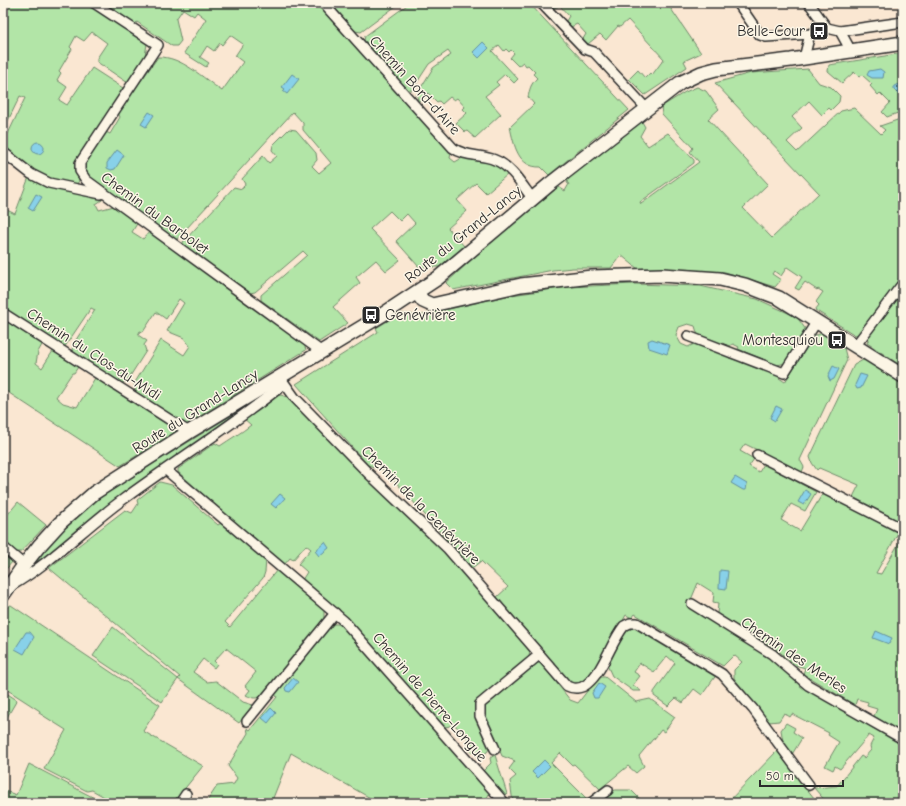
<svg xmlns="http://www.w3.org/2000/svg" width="906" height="806" viewBox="0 0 906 806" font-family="'Comic Neue',sans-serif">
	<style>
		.green { fill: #b2e5a7; stroke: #6e8869 }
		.water { fill: #88d1e9; stroke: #638f9d }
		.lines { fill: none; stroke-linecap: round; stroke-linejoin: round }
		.street-casing { stroke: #2b2b2b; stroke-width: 12 }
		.secondary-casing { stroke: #2b2b2b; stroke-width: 16 }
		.street { stroke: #fcf5e5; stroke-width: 9 }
		.secondary { stroke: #fcf5e5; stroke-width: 13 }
		.labels { text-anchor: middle; stroke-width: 3; stroke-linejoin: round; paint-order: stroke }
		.poi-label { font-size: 15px; fill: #2b2b2b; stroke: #fcf5e5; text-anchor: end }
		.street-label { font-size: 15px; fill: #2b2b2b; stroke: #fcf5e5 }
	</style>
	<rect width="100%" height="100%" fill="#fae7d2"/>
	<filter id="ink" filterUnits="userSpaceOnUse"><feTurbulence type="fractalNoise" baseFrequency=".025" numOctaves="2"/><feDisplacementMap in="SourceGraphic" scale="8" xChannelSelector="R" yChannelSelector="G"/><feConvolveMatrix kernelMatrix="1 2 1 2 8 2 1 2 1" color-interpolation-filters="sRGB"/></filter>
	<g filter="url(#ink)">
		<g class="green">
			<path d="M3,3H88L147,44L145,56L128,83L97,62V58L107,43L92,32L84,41L76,36L70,47L72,49L59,71L61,73L57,80L67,87L59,100L67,105L92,68L123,88L76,162L79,181L76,185L49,179L34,172L5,149L6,138L25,98L20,96L3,131Z"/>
			<path d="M99,3H317L406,103L452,150L450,158L455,162L462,158C479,161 495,161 508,174L486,193L476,183L457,200L467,211L448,228L464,246L439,267H419L396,241L415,223L407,214L400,221L390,211L370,229L400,260L386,271L376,260L356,277L360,283L333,307L348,323L319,342L261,300V295L307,255L303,251L255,292L250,293L183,246V242L234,187L242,189L245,184L242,179L263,156L269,163L277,156L272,150L273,145L289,129L296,130L316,153L317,160L312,166L319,173L331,163L303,130V123L293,112L176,240L91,179L86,170L87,161L106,132L110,134L120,117L118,113L158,57C181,56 203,78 222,91L243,62L235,56L243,44L230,35L222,45L220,43L214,51L207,46L200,57L209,63L206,67L184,53L206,19L197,12L194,16L183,9L176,19L181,41L177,46H172L137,22L134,26Z"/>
			<path d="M331,3H400L361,32L355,31Z"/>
			<path d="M406,3H529L629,110L549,175L541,167C518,168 514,145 510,127L534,104L528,97C530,89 530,85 537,78L533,74L535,72L528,65L526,66L523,62L518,66L510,58L514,53L511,50L509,52L506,49L504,51L499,45L492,51L518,79L514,83L505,74L496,82L499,85L485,96L501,114L475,138L467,131L465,132L456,123L467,113L463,109L465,107L457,98L454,100L450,97L442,104L439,101L437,102L428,93L418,102L417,94L433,68L451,55L448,51L429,64L412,90H408L364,40L365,36L407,5Z"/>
			<path d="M550,3H667L701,53L684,61L687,67L645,95L629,79L638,70L645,78L650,73L652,75L664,59L628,20L620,27L618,26L606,40L600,34L588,44L583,39L586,34L577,24L571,27L566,21L569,16L560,6L554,8Z"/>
			<path d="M903,53V111L887,117L882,112L890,103L880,93L878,95L870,86L872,84L862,75L859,77L854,72L842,83L828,71L829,65Z"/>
			<path d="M808,69L819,83L831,87L840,96L839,102L831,110L829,108L822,115L809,101L792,117L802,128L787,142L797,152L841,111L854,108L881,134L885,130L880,126L903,118V276L859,334L855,335L815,310L819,305L816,302L823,292L818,289L817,290L805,282L799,290L795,288L802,277L787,267L781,276L774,271L772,274L781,280L775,287L725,272L638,269L621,255L611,268H573L553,270L453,290L446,283L501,233L557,186L565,191L569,184L567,183L568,179L573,173L641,120L645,127L640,136L648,146L668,133L694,160V163L640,202L641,204L699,162L690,152L693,148L662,114L661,107L685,92L697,87L706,91L719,109L708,119L768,184L743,208L772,238L819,193L715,83L751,73Z"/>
			<path d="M29,177L45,186L102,200L96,204L99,210L114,206L138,222L132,232L143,239L150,231L304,344L306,350L186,425L136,395L134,384L161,340L184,355L190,346L184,338L167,331L184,303L179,299L166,319L156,312L143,332L140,331L138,335L147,341L144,345L146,351L127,381L119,384L71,353L74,343L95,310L91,308L64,348L3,309V208L15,214Z"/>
			<path d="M634,284L700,286L757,299L797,317L806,330L786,363L777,365L738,349L739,347L733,344L729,346L698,336L695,326L688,324L679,327L676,335L681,344L688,347L696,343L728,355L729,358L736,360L737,358L778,375L779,378L785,382L814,336L822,333L844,348L847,360L800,460L804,467L802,472L745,444L740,451L754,459L749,466L759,472L764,464L816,492L805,511L791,504L781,520L800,531L823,493L898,533L876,573L881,574L903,536V729L898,731L874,716L877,709L867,706L868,702L857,699L855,705L803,674L805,668L795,665L775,648L717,614L718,603L713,602L714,593L698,583L688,607L770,657L804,687L903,746V803H827L814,788L837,786L861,756L864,758L871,750L870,746L874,738L869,735L840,769L835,766L833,770L825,766L839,742L828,735L829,733L792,714L790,717L784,713L779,721L769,722L734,678V670L742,662L734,655L723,666L635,614L632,618L626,615L598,665L584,682L573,685L497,597L508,587L481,561L472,568L386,471L368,465L296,384L378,332L376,328L399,314H412L413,317L511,295L569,287Z"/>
			<path d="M903,288V367L867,343L869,339L866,338Z"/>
			<path d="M3,317L43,343L38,352L36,363L42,368L53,351L78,367L74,373H72L56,397L63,403L77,407L95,378L177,431L120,466L3,389Z"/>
			<path d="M863,360L868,361L903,385V523L853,497L859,485L819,468L817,470L812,463L810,457L854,365Z"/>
			<path d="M264,395L261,399L100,512L35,567L28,569L55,538L81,512L108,492Z"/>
			<path d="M281,395L287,397L398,508L433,539L530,651L529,657L479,698V716L491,746L487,752L479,757L467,748L470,741L455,725L445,727L346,616L302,580L307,572L298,564L311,549L306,545L293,560L290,558L284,565L178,472V469L215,443L220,446C230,439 241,433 251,425L243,418L276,396Z"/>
			<path d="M160,482L172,485L218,525L221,523L266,560L265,572L263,578L225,622L230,627L277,570L324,609V619L263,695C257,699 253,699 246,695L250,690L245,686L256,672L226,648L214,661L217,664L214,668L203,659L193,672L207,682L216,681L243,702L253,705L239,723L178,679L162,702L93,656L113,627L178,679L180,677L49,568L125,510L132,513L138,504L137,500Z"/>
			<path d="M18,502L46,525L21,552H14L3,542V520Z"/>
			<path d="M3,553L12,562L3,573Z"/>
			<path d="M11,605L160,705L143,731L203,766L173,803H115L92,790L87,791L44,769L66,730L39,713L40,711L3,687V613L8,606Z"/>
			<path d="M332,624H341L490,792L487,798L493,803L496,799L499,803H379L291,753L271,803H206L217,786L234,784L237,778L228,766L248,733L247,728L250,730L277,697L275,694Z"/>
			<path d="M633,628H638L717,674L702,695L694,689L683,703L676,698L668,706L654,696V692L675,663L667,656L654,672L640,663L634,672L640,676L633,685L641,691H633L612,676L607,665L626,631Z"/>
			<path d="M536,663H541L570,700L578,703L598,677H605L636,702L650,699L675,717L664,732L661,730L654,739H653L639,756L644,766L636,773L628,766L600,789L574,764L572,765L560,753L551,763L586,798L585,803H513L510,781L516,776L509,769L515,761L502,756L485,716V707Z"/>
			<path d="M3,691L17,700L3,724Z"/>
			<path d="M786,723L795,728L793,732L802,738L791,756L784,747L781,730Z"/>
			<path d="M777,751L818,803H727Z"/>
			<path d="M495,755L507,794L505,796L483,771L491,763L490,758Z"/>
			<path d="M29,764L104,803H3V790L16,795Z"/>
			<path d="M615,790H631L644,803H597Z"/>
		</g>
		<g class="water">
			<path d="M483,42L489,48L479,58L473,52Z"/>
			<path d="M880,69L884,72L883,78H872L867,75L869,71Z"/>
			<path d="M292,74L299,79L287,94L283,91L285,89L282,87Z"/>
			<path d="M898,84L903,88V99L894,90V86Z"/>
			<path d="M149,112L154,115L146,127L141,124Z"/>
			<circle cx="38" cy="148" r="6"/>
			<path d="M117,150L124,155L115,169L111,170L107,168V163Z"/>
			<path d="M36,194L42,197L33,211L28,208Z"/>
			<path d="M652,339L670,345L667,354L649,348L648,341Z"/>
			<path d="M833,366L839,369L834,379L830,381L828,376Z"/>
			<path d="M860,374L867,376L861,388L857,389L855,385Z"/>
			<path d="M776,406L782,409L775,421L770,418Z"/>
			<path d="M735,477L747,484L746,490H743L731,483Z"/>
			<path d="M805,490L811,494L804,505L798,502Z"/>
			<path d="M280,494L285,498L276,508L271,504Z"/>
			<path d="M325,542L329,548L319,556L315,551Z"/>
			<path d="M720,570L728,571L726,589L719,588Z"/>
			<path d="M876,631L892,638L889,644L873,638Z"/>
			<path d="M26,632H30L34,637L24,654L15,649Z"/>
			<path d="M293,678L298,682L290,692L286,691L285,688Z"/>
			<path d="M599,683L605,687L598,698H594L592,693Z"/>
			<path d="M271,708L276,713L268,723L262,718Z"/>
			<path d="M544,760L550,766L538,778L532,772Z"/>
		</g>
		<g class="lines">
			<defs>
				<g id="street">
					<path d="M94,3L158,45L80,163V171L86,180L322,352"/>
					<path d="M323,3L453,148C465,157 481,154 495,160C511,166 522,185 532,198"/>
					<path d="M541,3L585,49L594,52L646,108"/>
					<path d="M738,3L760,35L766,37L810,34L827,28L840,31L903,22"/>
					<path d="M809,3L827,28"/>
					<path d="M840,31L851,51"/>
					<path d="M804,58L810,34"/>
					<path d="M3,152L31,174L49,183L101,194"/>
					<path d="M3,313L189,432"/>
					<path d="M688,336L784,373L817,321"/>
					<path d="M856,345L903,283"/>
					<path d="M280,377L295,398L369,474L448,549L567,686C573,689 581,689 587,684C604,670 610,644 624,626L630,623H637L722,674L753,709L809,785"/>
					<path d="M757,455L903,529"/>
					<path d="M166,470L344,621L503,801"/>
					<path d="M3,547L24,565"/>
					<path d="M11,586C51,563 84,528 121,501C175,461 232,426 284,384"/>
					<path d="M692,604L772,654L808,685L903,739"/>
					<path d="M247,721L335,613"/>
					<path d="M495,749L480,716V704L539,655"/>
					<path d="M180,803L186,794"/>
					<path d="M591,803L608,790"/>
				</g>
				<g id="secondary">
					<path d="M417,293L423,301L432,305L521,285L592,277L662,275L720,279L745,285L779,298L903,376"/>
					<path d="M3,595L24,565L39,546L60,523L94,493L189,432L382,315L438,278L550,184L680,83L701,73L716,69L791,60L903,43"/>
				</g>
			</defs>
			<use href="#street" class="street-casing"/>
			<use href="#secondary" class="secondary-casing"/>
			<use href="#street" class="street"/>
			<use href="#secondary" class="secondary"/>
		</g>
	</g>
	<defs>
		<symbol id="bus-square" viewBox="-11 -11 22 22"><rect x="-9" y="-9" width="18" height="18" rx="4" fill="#2b2b2b" stroke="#fcf5e5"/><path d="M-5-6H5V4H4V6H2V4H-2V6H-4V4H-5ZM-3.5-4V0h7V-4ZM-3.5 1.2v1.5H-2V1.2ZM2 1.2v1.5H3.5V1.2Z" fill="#fff"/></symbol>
	</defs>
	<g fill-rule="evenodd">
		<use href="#bus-square" x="808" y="20" width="22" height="22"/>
		<use href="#bus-square" x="360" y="304" width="22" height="22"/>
		<use href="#bus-square" x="826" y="329" width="22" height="22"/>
	</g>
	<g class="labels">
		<g class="poi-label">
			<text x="805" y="36">Belle-Cour</text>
			<text x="385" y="320" text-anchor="start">Genévrière</text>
			<text x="823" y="345">Montesquiou</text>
		</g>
		<g class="street-label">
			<text transform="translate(415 85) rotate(48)" y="5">Chemin Bord-d'Aire</text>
			<text transform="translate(155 213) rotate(36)" y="5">Chemin du Barbolet</text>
			<text transform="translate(463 234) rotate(-39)" y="5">Route du Grand-Lancy</text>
			<text transform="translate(94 354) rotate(33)" y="5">Chemin du Clos-du-Midi</text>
			<text transform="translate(195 411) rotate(-32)" y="5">Route du Grand-Lancy</text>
			<text transform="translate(421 505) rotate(45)" y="5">Chemin de la Genévrière</text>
			<text transform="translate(794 655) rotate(34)" y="5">Chemin des Merles</text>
			<text transform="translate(430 697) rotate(49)" y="5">Chemin de Pierre-Longue</text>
		</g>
	</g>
	<rect width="906" height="806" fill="none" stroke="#fcf5e5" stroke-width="16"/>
	<rect x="8" y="8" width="890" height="790" fill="none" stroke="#2b2b2b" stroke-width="1.5" filter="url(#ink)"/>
	<path d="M760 780v6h83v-6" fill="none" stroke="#2b2b2b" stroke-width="2"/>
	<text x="766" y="780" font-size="12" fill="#2b2b2b" stroke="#fcf5e5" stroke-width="3" paint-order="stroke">50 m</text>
</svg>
